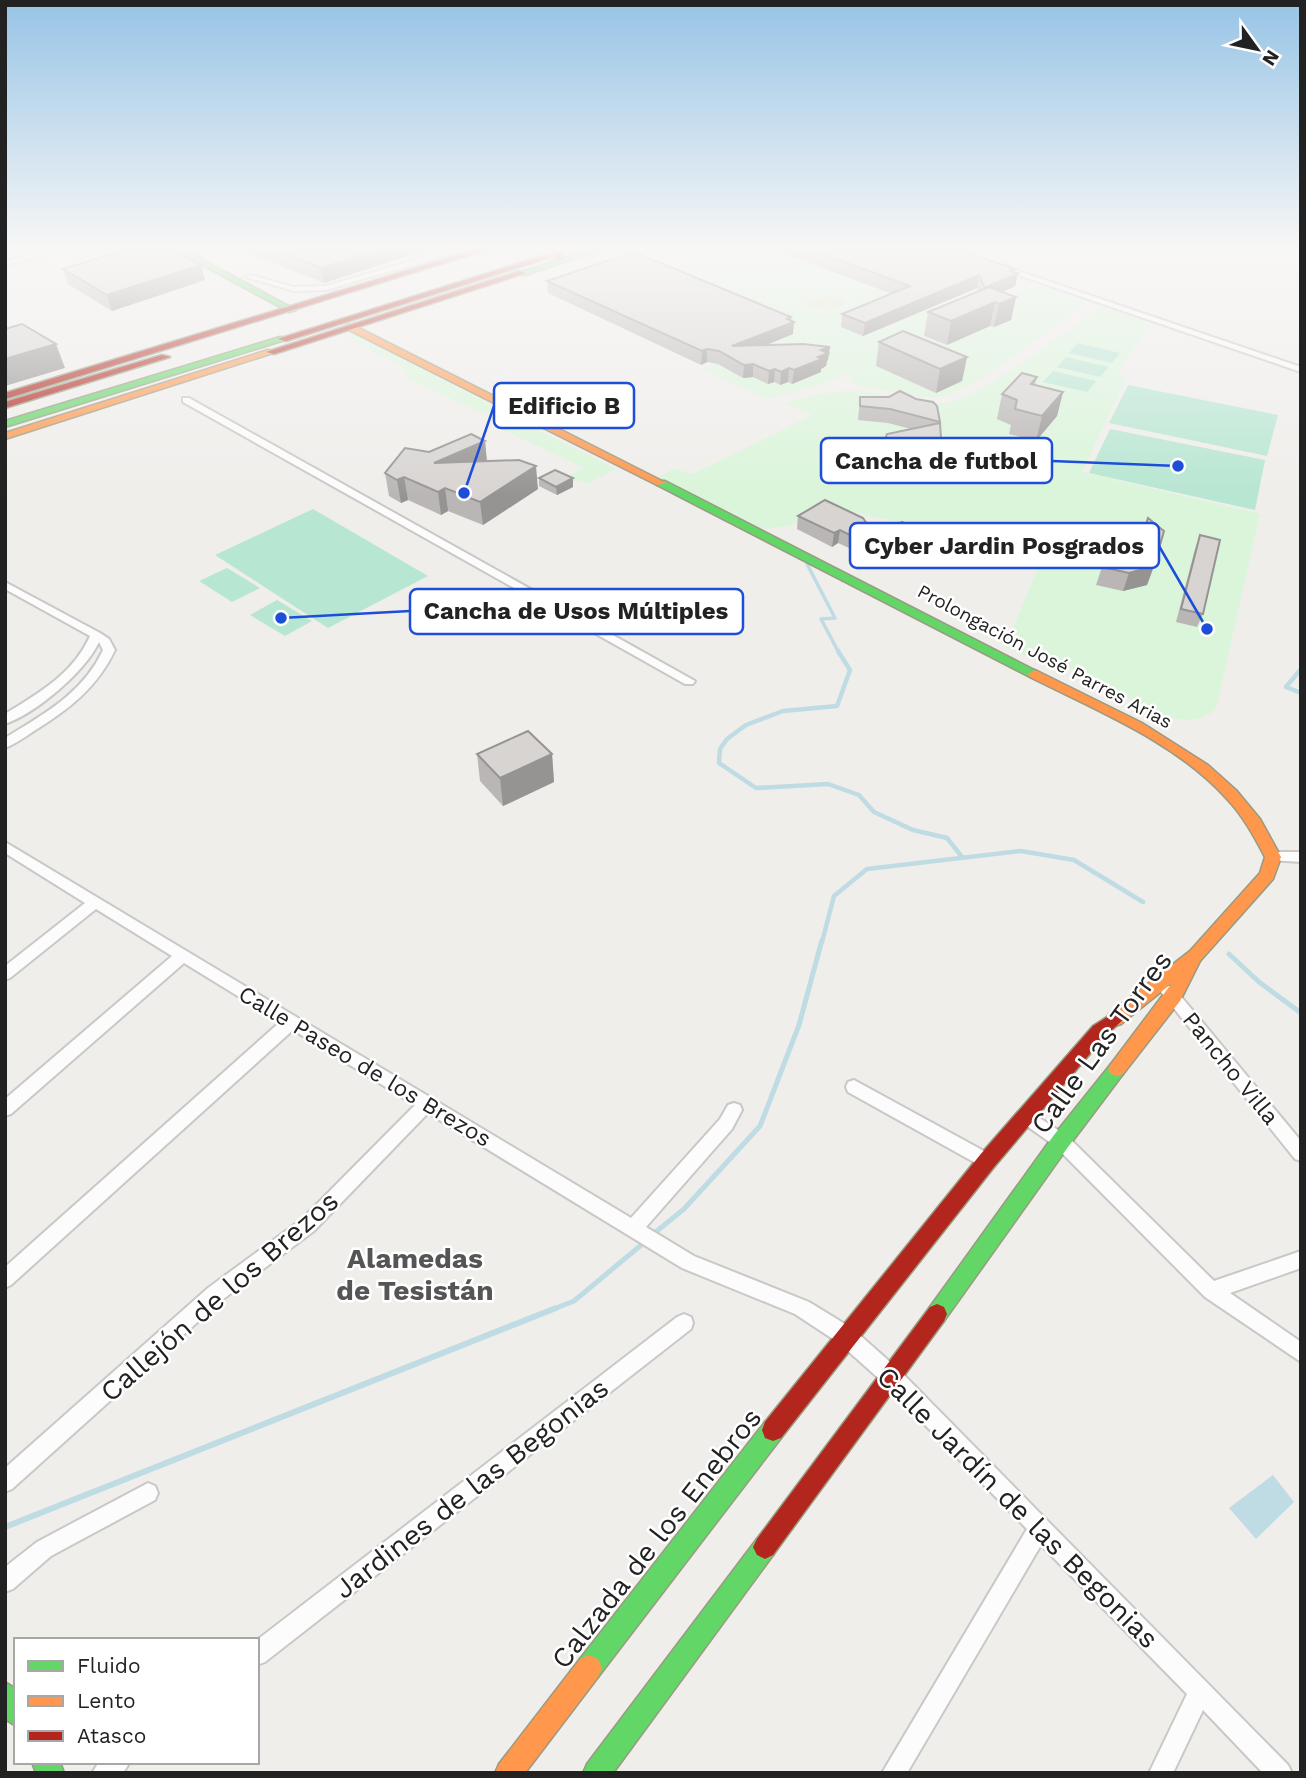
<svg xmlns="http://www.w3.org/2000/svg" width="1306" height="1778" viewBox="0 0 1306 1778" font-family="'Work Sans',sans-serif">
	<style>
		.grass { fill: #ddeccb }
		.park { fill: #daf5da; fill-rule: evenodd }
		.pitch { fill: #b7e6d2 }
		.water { fill: #bfdbe3 }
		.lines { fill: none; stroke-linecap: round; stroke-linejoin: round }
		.stream-far3 { stroke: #bfdbe3; stroke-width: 3.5 }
		.stream-far2 { stroke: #bfdbe3; stroke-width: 4.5 }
		.stream-far1 { stroke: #bfdbe3; stroke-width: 5 }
		.stream { stroke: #bfdbe3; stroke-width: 6 }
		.highway-tunnel { stroke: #c7c5c3; stroke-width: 14; stroke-dasharray: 14 7; stroke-linecap: butt }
		.street-casing { stroke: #c9c8c7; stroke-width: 4 }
		.fast-casing { stroke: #999a82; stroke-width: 3 }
		.slow-casing { stroke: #999a82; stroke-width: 3 }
		.jam-casing { stroke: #999a82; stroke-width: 3 }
		.street { fill: #fdfcfc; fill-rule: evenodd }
		.fast { fill: #63d668; fill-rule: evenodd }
		.slow { fill: #ff974d; fill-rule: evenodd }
		.jam { fill: #b3261e; fill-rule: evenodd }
		.jam-bridge-casing { stroke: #999a82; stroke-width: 10; stroke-linecap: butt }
		.jam-bridge { stroke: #b3261e; stroke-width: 9 }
		.wall { fill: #b9b6b5 }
		.shaded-wall { fill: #969493 }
		.building { fill: #d7d4d2; stroke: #969493; stroke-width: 2 }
		.labels { text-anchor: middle; stroke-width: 5; stroke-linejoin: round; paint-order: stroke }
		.far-street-label { font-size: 19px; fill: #222; stroke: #fff }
		.street-label { font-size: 23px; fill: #222; stroke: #fff }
		.near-street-label { font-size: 28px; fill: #222; stroke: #fff }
		.near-neighbourhood-label { font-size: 28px; font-weight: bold; fill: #555; stroke: #fff }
		.leader { fill: none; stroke: #1d4ed8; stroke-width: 2.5 }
		.callout-dot { fill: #1d4ed8; stroke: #fff; stroke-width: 2.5 }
		.callout { fill: #fff; stroke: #1d4ed8; stroke-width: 2.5 }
		.callout-label { font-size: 24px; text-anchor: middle; font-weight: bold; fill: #222 }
	</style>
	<rect width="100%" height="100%" fill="#f0eeeb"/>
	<path class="grass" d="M822,295L834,296L847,301L845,306L832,311L806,307L807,301Z"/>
	<g class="park">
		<path d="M729,247H768L941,313L962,317L1044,281L1092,298C1057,324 978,390 939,397C920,400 874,387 853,384L847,373L820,385L768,399L702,370L798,331L654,274ZM822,295L835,296L847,301V306C831,312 821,313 805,307L806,301Z"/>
		<path d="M1103,304L1153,320L1118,371L1125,381L1082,472L1260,514L1216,709C1199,724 1179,721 1159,714L1031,648L1027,657L1005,647L1044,553L829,507L790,526L764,529L658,477L673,469L693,474L812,415L785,403C809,396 833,389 859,391C887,394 915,405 944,403C979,400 1072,327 1103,304Z"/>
		<path d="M353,334L497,408L485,414L408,379L400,365L351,340L349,336Z"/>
		<path d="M514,418L616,469L587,484L579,480L573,482L565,478L584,468L495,426Z"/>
	</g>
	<g class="pitch">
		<path d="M1078,343L1120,353L1112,363L1069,353Z"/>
		<path d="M1066,357L1109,367L1100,377L1057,367Z"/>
		<path d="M1053,371L1096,381L1087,392L1043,382Z"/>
		<path d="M1128,385L1278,415L1267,456L1109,423Z"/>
		<path d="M1110,429L1265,460L1255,510L1089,473Z"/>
		<path d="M313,509L428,576L328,628L215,555Z"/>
		<path d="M227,568L260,588L232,602L199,581Z"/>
		<path d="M277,600L312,621L285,636L250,615Z"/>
	</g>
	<path class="water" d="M1273,1475L1294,1502L1256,1539L1229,1508Z"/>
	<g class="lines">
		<path class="stream-far3" d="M807,564L835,618L821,619L839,653"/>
		<g class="stream-far2">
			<path d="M838,651L850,670L837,706L783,711L746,725L727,739L720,749L719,763L756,788L828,784L859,795L874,812L913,830L947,838L962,857"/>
			<path d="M1301,669L1286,687L1301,693"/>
			<path d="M822,942L834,896L867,869L1021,851L1074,860L1143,902"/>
		</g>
		<g class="stream-far1">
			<path d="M1229,954L1259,982L1301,1013"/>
			<path d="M652,1235L684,1209L760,1126L799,1025L822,940"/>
			<path d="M551,1310L574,1301L646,1241"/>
		</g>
		<path class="stream" d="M5,1527L556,1308"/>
		<path class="highway-tunnel" d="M548,257L581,247"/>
		<defs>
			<g id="street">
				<path d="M58,247H69L5,266V262Z"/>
				<path d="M460,247H471L326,290L294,291L246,277L250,275L294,287L326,286Z"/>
				<path d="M995,263L1301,367V372L995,267Z"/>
				<path d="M183,398H189L695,681L693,684H685L183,402Z"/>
				<path d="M5,582L100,633L109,639L115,650C97,688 68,710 34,731C25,737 15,744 5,748V738C44,714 83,693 103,650L99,642C85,672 36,713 5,724V714C39,693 73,674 90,636L5,589Z"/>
				<path d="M5,842L631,1218L720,1119L728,1105L734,1103L740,1105L742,1110L732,1129L646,1227L694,1256L809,1302L853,1329L899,1370L1288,1765L1292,1773H1263L1203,1710L1173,1773H1149L1187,1694L1041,1545L907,1773H882L1027,1529L885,1384L839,1343L795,1314L682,1268L428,1113L314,1231L222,1300L12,1489L5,1492V1468L208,1288L302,1219L415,1105L293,1030L11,1285L5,1288V1267L280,1022L184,963L11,1114L5,1116V1099L172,956L96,909L10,978L5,980V966L85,903L5,853Z"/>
				<path d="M1273,852H1301V862L1268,860L1266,857L1268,854Z"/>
				<path d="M1169,986L1174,988L1301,1141V1161L1295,1159L1164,996L1161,992L1164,988Z"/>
				<path d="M854,1080L993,1156L995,1161L993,1166L987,1169L981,1166L848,1092L846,1087L848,1082Z"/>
				<path d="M1026,1109L1067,1136L1214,1281L1301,1251V1268L1230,1293L1301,1342V1362L1205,1297L1055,1146L1020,1121L1018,1116L1020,1111Z"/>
				<path d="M684,1314L691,1317L693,1323L691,1329L265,1662L257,1665V1640L677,1317Z"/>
				<path d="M148,1483L155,1486L158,1493L155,1500L51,1556L13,1589L5,1592V1567L37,1542Z"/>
				<path d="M99,1762H130L123,1773H92Z"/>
			</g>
			<g id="fast">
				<path d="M169,247H179L296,310L289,312Z"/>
				<path d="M597,247H610L525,275L518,273Z"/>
				<path d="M280,337L288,339L5,427V421Z"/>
				<path d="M657,481H665L1042,674L1040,677H1030L657,485Z"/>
				<path d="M1117,1062L1123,1064L1126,1069L1123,1074L1068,1147L944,1321L937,1324L930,1321L927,1314L930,1307L1054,1135L1111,1064Z"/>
				<path d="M773,1419L781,1422L784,1430L781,1438L598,1677L589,1681L580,1677L576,1668L580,1659L765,1422Z"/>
				<path d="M765,1535L773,1539L777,1547L773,1555L613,1773H583L587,1764L757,1539Z"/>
				<path d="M5,1682L16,1689V1726L5,1719Z"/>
				<path d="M32,1762H60L64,1773H36Z"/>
			</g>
			<g id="slow">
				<path d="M347,325H353L666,483L657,485L347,329Z"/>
				<path d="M268,350L276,352L5,439V433Z"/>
				<path d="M1035,670L1142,723L1208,765L1236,790L1260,819L1281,857L1273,879L1200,961L1180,1001L1123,1074L1117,1076L1111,1074L1108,1069L1111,1064L1172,983L1121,1024L1115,1026L1109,1024L1106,1019L1109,1014L1190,951L1260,873L1265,857C1254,836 1243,816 1227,799C1176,742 1097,711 1030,677L1028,674Z"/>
				<path d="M589,1655L598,1659L602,1668L598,1677L525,1773H495L499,1764L580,1659Z"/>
			</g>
			<g id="jam">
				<path d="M483,247H496L5,399V393Z"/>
				<path d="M545,255L552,257L286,341L278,339Z"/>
				<path d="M519,271L526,273L274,354L266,352Z"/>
				<path d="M162,355L170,357L5,408V402Z"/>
				<path d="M1115,1012L1121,1014L1124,1019L1105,1036L994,1167L781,1438L773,1441L765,1438L762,1430L765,1422L980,1155L1093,1026Z"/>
				<path d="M937,1304L944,1307L947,1314L944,1321L773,1555L765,1559L757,1555L753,1547L757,1539L930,1307Z"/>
			</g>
		</defs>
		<use href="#street" class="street-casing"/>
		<use href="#fast" class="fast-casing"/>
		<use href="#slow" class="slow-casing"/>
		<use href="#jam" class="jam-casing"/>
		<use href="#street" class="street"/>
		<use href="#fast" class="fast"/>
		<use href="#slow" class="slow"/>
		<use href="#jam" class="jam"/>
		<defs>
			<path id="jam-bridge" d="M555,247L560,256"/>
		</defs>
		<use href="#jam-bridge" class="jam-bridge-casing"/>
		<use href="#jam-bridge" class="jam-bridge"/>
	</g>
	<g class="wall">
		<path d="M237,247H429V249L324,283L238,249Z"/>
		<path d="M775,247H952L1018,273L1015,286L1003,292L1016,297L1011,320L994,327L990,326L947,345L924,336L928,312L978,291L977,288L863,336L841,327L842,314L892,294L775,250Z"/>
		<path d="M201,265L205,280L112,311L68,284L63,269Z"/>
		<path d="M547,281L791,317L793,334L767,345L828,360L827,361L826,366L821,369V372L792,384L788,382L780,385L774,382L768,384L753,377L743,378L718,364L707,362L701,365L548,293Z"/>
		<path d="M879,342L967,357L962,381L936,393L876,366Z"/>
		<path d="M1037,377L1035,385L1063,392L1057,416L1036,441L1009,434L1011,425L997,419L1002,394Z"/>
		<path d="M860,397L940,422L938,451L934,454L916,457L912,462L906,464L881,457L883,444L911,429L888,423L858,420Z"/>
		<path d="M485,441L487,461L538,489L483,525L448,511L441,515L408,500L401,503L389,496L385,473L429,452Z"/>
		<path d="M539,478H573V487L557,495L539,486Z"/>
		<path d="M825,500L879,542L877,555L854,544L849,548L838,543L832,547L797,529L798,516Z"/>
		<path d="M1148,518L1154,566L1147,585L1123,591L1096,585L1102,567L1136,558Z"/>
		<path d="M919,530L914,556L896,568L879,559L883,533Z"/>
		<path d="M1200,535L1203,614L1197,627L1176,622L1195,549Z"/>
		<path d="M477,754H552L554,782L503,806L480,781Z"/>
	</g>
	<g class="shaded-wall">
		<path d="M387,247H429V249L324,283L321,268Z"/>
		<path d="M201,265L205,280L112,311L107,295Z"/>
		<path d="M1015,269L1013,275L1018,273L1015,286L983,301L985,288L1010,271Z"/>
		<path d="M979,275L977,288L863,336L865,323Z"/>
		<path d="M1016,297L1011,320L994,327L999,304Z"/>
		<path d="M995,302L990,326L947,345L951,321Z"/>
		<path d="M791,317L790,323L794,322L793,334L731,359L732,346Z"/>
		<path d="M56,344L65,368L5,386V359Z"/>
		<path d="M830,347L828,360L827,361L826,366L821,369V372L792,384L794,370L821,350Z"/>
		<path d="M707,349V362L701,365L702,351Z"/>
		<path d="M967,357L962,381L936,393L940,369Z"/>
		<path d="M753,364V377L743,378L744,365Z"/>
		<path d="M789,368L788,382L780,385L781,372Z"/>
		<path d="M775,369L774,382L768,384L769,371Z"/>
		<path d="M1063,392L1057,416L1036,441L1042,416Z"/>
		<path d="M941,438L938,451L934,454L916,457L912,462L906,464L908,450L918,443Z"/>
		<path d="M485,441L487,464L434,463Z"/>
		<path d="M536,466L538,489L483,525L480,502Z"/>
		<path d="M404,477L408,500L401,503L397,480Z"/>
		<path d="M573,478V487L557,495L556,487Z"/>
		<path d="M445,488L448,511L441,515L438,492Z"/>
		<path d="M840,530L838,543L832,547L834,533Z"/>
		<path d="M919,530L914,556L896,568L901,541Z"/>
		<path d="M856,531L854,544L849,548L850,535Z"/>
		<path d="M1154,566L1147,585L1123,591L1129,573Z"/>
		<path d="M552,754L554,782L503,806L500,778Z"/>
	</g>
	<g class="building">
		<path d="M136,247H166L201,265L107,295L63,269Z"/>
		<path d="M268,247H387L321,268Z"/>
		<path d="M804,247H952L1015,269L1010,271L1018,273L985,288L979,275L865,323L842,314L910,286Z"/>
		<path d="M634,252L791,317L787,319L794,322L732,346L803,344L830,347L821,350L828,353L818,357L822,359L794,370L789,368L781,372L775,369L769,371L753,364L744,365L719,351L707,349L702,351L547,281Z"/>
		<path d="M989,287L1016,297L999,304L995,302L951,321L928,312Z"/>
		<path d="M22,324L56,344L5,359V329Z"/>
		<path d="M903,331L967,357L940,369L879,342Z"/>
		<path d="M1022,373L1037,377L1031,384L1063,392L1042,416L1015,409L1017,400L1002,394Z"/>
		<path d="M900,391L916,399L933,402L937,406L940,422L890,409L860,406V397H889Z"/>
		<path d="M940,423L941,438L936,441L918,443L914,448L908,450L883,444L887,434Z"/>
		<path d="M471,434L485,441L434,463L519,460L536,466L480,502L445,488L438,492L404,477L397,480L385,473L405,448L429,452Z"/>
		<path d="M555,470L573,478L556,487L539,478Z"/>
		<path d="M825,500L863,518L879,542L856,531L850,535L840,530L834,533L798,516Z"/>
		<path d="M1148,518L1164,531L1154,566L1129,573L1102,567L1136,557Z"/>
		<path d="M902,522L919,530L901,541L883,533Z"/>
		<path d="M1200,535L1220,540L1203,614L1181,609Z"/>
		<path d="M528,731L552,754L500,778L477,754Z"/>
	</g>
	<linearGradient id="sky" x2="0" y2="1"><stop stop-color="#97c4e6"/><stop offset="0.5" stop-color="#f8f7f6"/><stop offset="1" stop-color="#f8f7f6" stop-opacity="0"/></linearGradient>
	<rect width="1306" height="496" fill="url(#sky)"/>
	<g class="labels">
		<g class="far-street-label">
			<text transform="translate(1045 656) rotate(28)" y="7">Prolongación José Parres Arias</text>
		</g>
		<g class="street-label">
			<text transform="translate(365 1066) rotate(31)" y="8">Calle Paseo de los Brezos</text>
			<text transform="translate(1231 1068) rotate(51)" y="8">Pancho Villa</text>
		</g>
		<g class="near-street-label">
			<text transform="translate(1101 1042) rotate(-54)" y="10">Calle Las Torres</text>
			<text transform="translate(219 1296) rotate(-41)" y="10">Callejón de los Brezos</text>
			<text transform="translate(471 1488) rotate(-38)" y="10">Jardines de las Begonias</text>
			<text transform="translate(1018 1507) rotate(45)" y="10">Calle Jardín de las Begonias</text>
			<text transform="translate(656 1538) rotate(-52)" y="10">Calzada de los Enebros</text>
		</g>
		<g class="near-neighbourhood-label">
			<text x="415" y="1268">Alamedas<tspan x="415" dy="32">de Tesistán</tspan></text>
		</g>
	</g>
	<path class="leader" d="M464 493L494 406M1178 466L1052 461M1207 629L1159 546M281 618L410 611"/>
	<g class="callout-dot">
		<circle cx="464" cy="493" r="7"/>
		<circle cx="1178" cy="466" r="7"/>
		<circle cx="1207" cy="629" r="7"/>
		<circle cx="281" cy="618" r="7"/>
	</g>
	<g class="callout">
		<rect x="494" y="383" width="140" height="45" rx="7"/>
		<rect x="821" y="438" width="231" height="45" rx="7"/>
		<rect x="850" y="523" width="309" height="45" rx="7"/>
		<rect x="410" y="589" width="333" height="45" rx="7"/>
	</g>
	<g class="callout-label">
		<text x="564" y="414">Edificio B</text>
		<text x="936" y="469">Cancha de futbol</text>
		<text x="1004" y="554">Cyber Jardin Posgrados</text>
		<text x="576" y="619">Cancha de Usos Múltiples</text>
	</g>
	<rect width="1306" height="1778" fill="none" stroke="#222222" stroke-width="14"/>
	<rect x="14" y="1638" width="245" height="126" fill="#ffffff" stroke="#a7a7a7" stroke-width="2"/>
	<rect x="28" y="1661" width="35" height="10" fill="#63d668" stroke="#a7a7a7" stroke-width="2"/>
	<text x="77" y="1673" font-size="21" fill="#222222">Fluido</text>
	<rect x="28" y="1696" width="35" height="10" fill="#ff974d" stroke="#a7a7a7" stroke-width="2"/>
	<text x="77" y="1708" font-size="21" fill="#222222">Lento</text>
	<rect x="28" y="1731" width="35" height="10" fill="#b3261e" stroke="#a7a7a7" stroke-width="2"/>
	<text x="77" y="1743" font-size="21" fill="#222222">Atasco</text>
	<g transform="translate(1257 49) rotate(123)" stroke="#ffffff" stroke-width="5" paint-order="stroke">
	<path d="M0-5L12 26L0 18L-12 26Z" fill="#222222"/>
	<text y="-10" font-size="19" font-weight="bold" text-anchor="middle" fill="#222222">N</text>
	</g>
</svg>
